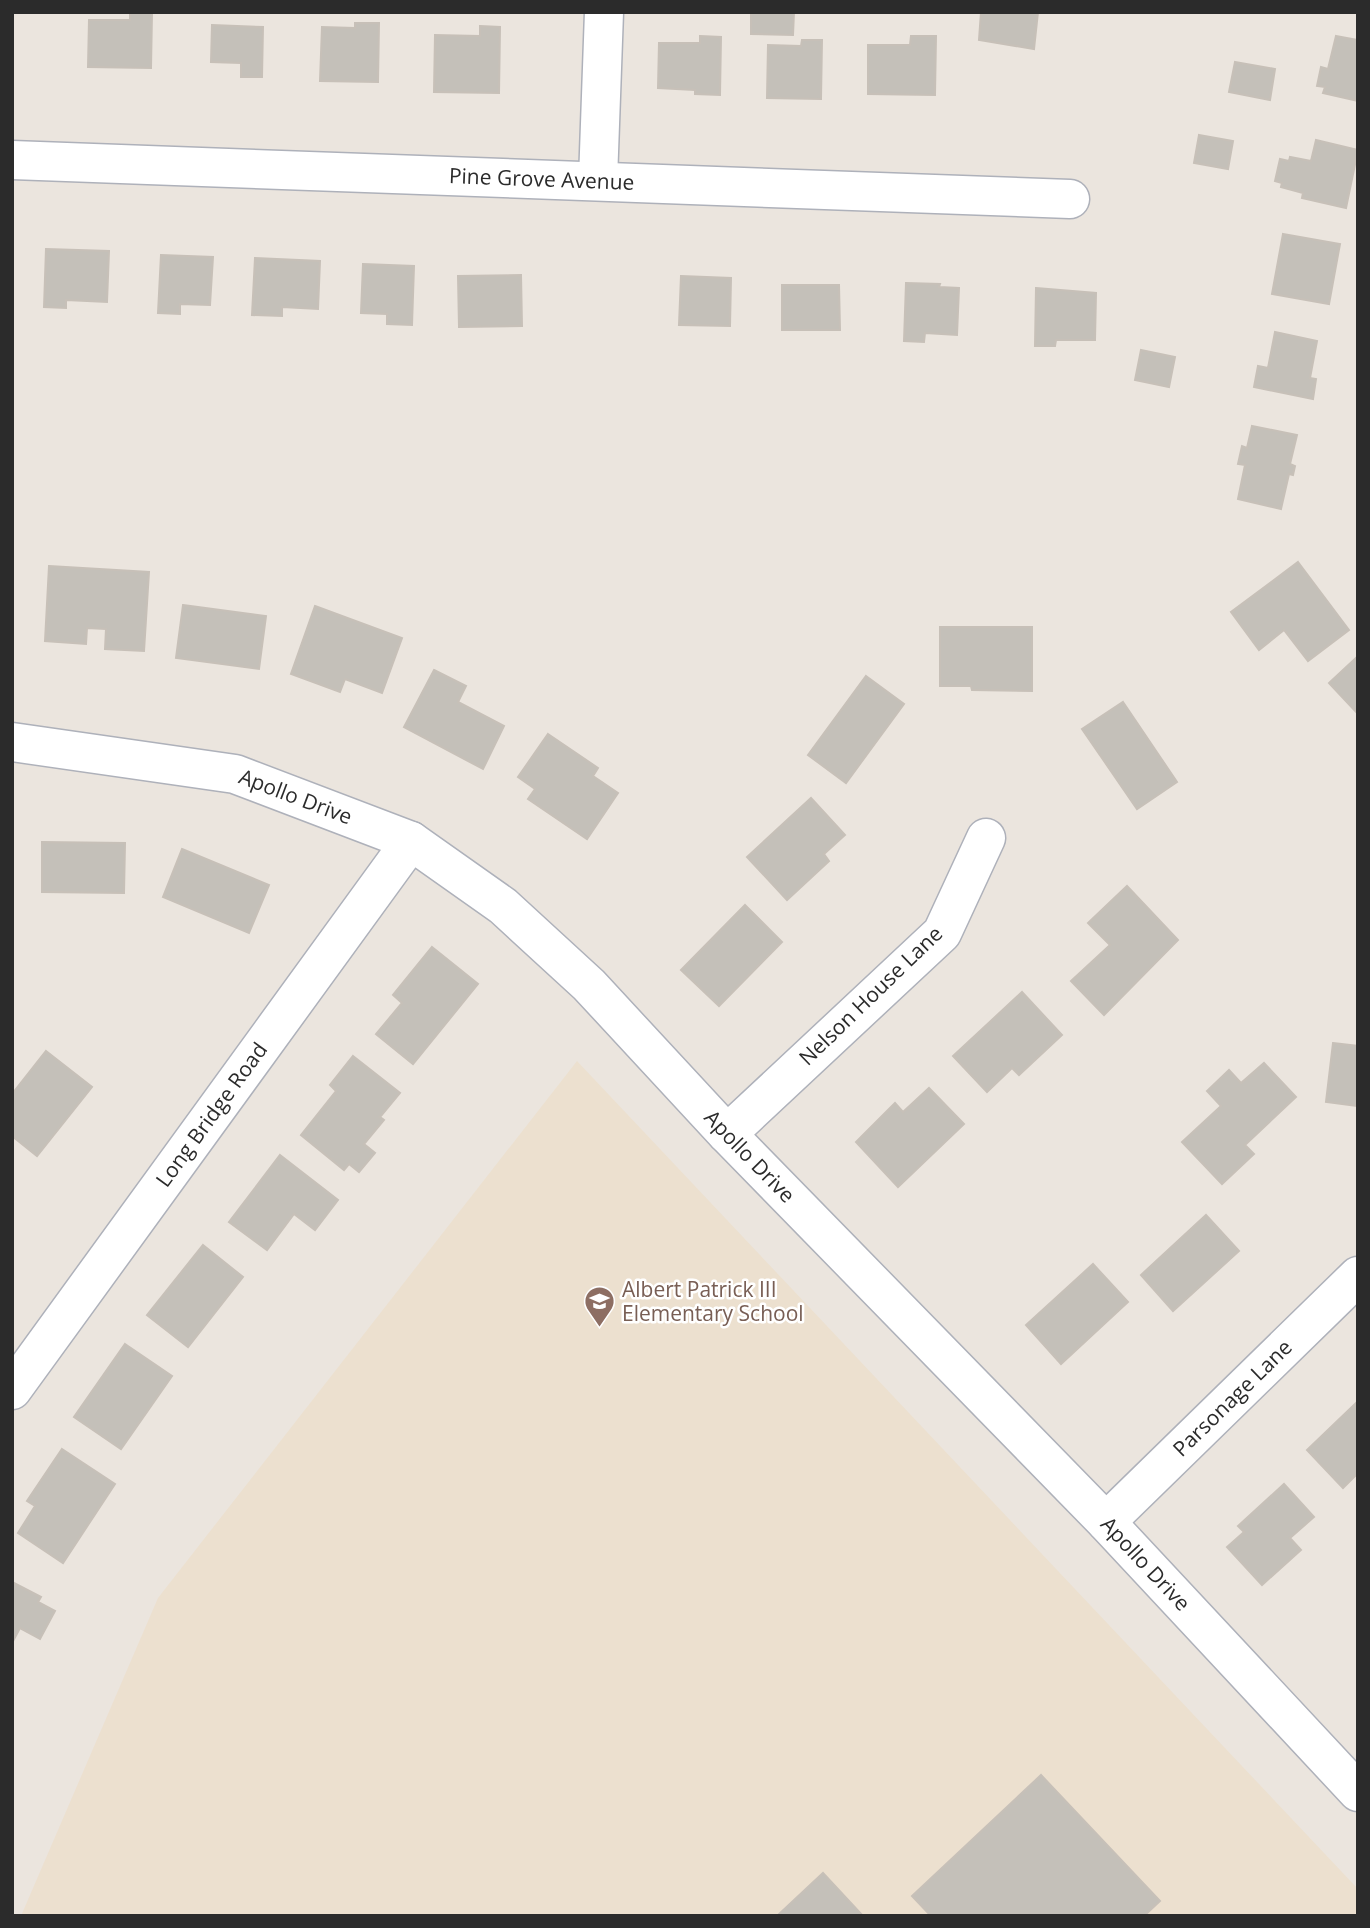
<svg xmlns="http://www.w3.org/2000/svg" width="1370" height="1928" viewBox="0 0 1370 1928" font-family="'Open Sans',sans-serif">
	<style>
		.education { fill: #ece0cf }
		.building { fill: #c4c0b9; stroke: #c7c0b8; stroke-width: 2 }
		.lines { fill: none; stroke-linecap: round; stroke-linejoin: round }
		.minor-casing { stroke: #aeb1ba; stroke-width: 41 }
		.minor { stroke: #fff; stroke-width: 38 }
		.labels { text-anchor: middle; stroke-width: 5; stroke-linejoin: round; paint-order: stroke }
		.street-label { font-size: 21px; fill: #2b2b2b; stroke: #fff }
		.education-label { font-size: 21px; fill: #785e54; stroke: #fff; text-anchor: start }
	</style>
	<rect width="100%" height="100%" fill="#ebe5de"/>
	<path class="education" d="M577,1061L1358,1889V1916H21L158,1598Z"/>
	<g class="building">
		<path d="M130,12L152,13L151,68L88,67L89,20H130Z"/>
		<path d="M751,12H794L793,35L751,34Z"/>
		<path d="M981,12H1038L1034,49L979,40Z"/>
		<path d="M355,23H379L378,82L320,81L322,27L355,28Z"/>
		<path d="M212,25L263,27L262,77H241V63L211,62Z"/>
		<path d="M480,26L500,27L499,93L434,92L435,35L480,36Z"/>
		<path d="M700,36L721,37L720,95L695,94V90L658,88L659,43H700Z"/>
		<path d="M911,36H936L935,95L868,94V45H910Z"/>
		<path d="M1336,36L1358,40V101L1323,93L1325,87L1317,86L1321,67L1328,69Z"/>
		<path d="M802,40H822L821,99L767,98L768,45L801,46Z"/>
		<path d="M1235,62L1275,69L1270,100L1229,92Z"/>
		<path d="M1199,135L1233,141L1228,169L1194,163Z"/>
		<path d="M1316,140L1358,150L1346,208L1302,198L1303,193L1281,187L1282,183L1275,181L1280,159L1289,161L1290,157L1311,161Z"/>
		<path d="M1283,234L1340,244L1329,304L1272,294Z"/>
		<path d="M46,249L109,251L107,302L66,300V308L44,307Z"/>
		<path d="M161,255L213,257L210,305L180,304V314L158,313Z"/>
		<path d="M255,258L320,261L318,309L282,307V316L252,315Z"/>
		<path d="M363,264L414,266L412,325L387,324V314L361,313Z"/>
		<path d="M521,275L522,326L459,327L458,276Z"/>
		<path d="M681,276L731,278L730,326L679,325Z"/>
		<path d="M906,283L940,284L939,287L959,288L957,335L925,333L924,342L904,341Z"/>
		<path d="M782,285H839L840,330H782Z"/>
		<path d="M1036,288L1096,293L1095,340H1056L1055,346H1035Z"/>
		<path d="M1275,332L1317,341L1310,378L1316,379L1313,399L1254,387L1258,366L1268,368Z"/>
		<path d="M1141,350L1175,357L1169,387L1135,380Z"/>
		<path d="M1252,426L1297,435L1290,464L1295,466L1293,475L1289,474L1281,509L1238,499L1245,465L1238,464L1242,446L1247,448Z"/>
		<path d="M1298,562L1349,630L1308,661L1284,630L1259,650L1231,612Z"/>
		<path d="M49,566L149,572L144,651L105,649L106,629L87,628L86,644L45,641Z"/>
		<path d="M183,605L266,616L259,669L176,658Z"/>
		<path d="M315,606L402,638L382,693L345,679L340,692L291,674Z"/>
		<path d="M940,627H1032V691L972,690L971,686H940Z"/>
		<path d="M1358,656V714L1329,683Z"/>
		<path d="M434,670L466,686L458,702L504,726L483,769L404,727Z"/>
		<path d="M866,676L904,704L846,783L808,755Z"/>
		<path d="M1123,702L1177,782L1137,809L1082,729Z"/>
		<path d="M548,734L598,768L593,776L618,793L587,839L528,799L535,789L518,777Z"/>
		<path d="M811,798L845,835L824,854L829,861L787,900L747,857Z"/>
		<path d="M42,842L125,843L124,893L42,892Z"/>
		<path d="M182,849L269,885L249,933L163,897Z"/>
		<path d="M1127,886L1178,940L1104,1015L1071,981L1110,945L1088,923Z"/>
		<path d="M745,905L782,942L719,1006L681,970Z"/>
		<path d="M432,947L478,984L413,1064L376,1034L402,1003L393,995Z"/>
		<path d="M1022,992L1062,1035L1019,1075L1012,1068L987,1092L953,1056Z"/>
		<path d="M1333,1043L1358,1046V1106L1326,1102Z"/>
		<path d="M46,1051L92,1087L37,1156L12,1136V1094Z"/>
		<path d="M353,1056L400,1093L380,1117L384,1120L364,1144L375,1153L359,1172L349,1164L344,1170L301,1135L336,1091L330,1085Z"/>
		<path d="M1264,1063L1296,1097L1245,1145L1254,1154L1222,1184L1182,1142L1221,1106L1207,1091L1229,1070L1241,1083Z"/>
		<path d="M929,1088L964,1124L898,1187L856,1142L895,1103L903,1112Z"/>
		<path d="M280,1155L338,1200L315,1230L294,1214L267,1250L229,1222Z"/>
		<path d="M1206,1215L1239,1251L1173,1311L1141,1275Z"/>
		<path d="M203,1245L243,1277L188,1347L147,1315Z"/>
		<path d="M1093,1264L1128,1302L1061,1364L1026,1325Z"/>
		<path d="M125,1344L172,1376L121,1449L74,1417Z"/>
		<path d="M1358,1401V1473L1343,1488L1307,1450Z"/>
		<path d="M62,1449L115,1484L63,1563L18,1533L35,1506L27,1501Z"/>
		<path d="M1284,1484L1314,1517L1290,1538L1301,1550L1262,1585L1227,1547L1244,1532L1238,1526Z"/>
		<path d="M12,1582L41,1597L38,1602L55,1611L40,1639L20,1628L12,1643Z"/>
		<path d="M1041,1775L1160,1901L1144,1916H931L912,1896Z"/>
		<path d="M823,1873L863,1916H777Z"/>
	</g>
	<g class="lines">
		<defs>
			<g id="minor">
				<path id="s1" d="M12,160L1070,199"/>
				<path d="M598,180L604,12"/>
				<path id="s2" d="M12,742L235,774L411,841L503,906L589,985L727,1134L1106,1522L1358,1792"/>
				<path d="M727,1134L942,933L986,838"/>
				<path id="s3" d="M12,1390L411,841"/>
				<path id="s4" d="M1106,1522L1358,1276"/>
			</g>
		</defs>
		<use href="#minor" class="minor-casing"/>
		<use href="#minor" class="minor"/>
	</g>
	<defs>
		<symbol id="school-pin" viewBox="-11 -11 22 30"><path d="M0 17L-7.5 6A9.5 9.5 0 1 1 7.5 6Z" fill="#8d6e63" stroke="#fff"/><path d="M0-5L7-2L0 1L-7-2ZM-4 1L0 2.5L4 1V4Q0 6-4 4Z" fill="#fff"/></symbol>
	</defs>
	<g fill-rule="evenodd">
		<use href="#school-pin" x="582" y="1284" width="35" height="47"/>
	</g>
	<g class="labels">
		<g class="street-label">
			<text dy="7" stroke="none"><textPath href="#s1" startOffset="530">Pine Grove Avenue</textPath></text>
			<text dy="7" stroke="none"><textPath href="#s2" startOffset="290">Apollo Drive</textPath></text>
			<text transform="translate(871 996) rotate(-44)" y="7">Nelson House Lane</text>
			<text dy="7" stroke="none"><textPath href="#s3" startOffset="340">Long Bridge Road</textPath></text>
			<text dy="7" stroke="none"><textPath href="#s2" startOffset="878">Apollo Drive</textPath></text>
			<text dy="7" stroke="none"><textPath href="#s4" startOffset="177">Parsonage Lane</textPath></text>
			<text dy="7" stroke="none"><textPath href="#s2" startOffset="1446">Apollo Drive</textPath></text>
		</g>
		<g class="education-label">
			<text x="622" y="1297">Albert Patrick III<tspan x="622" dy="24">Elementary School</tspan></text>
		</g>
	</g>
	<rect width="1370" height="1928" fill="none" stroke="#2b2b2b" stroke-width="28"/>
</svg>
